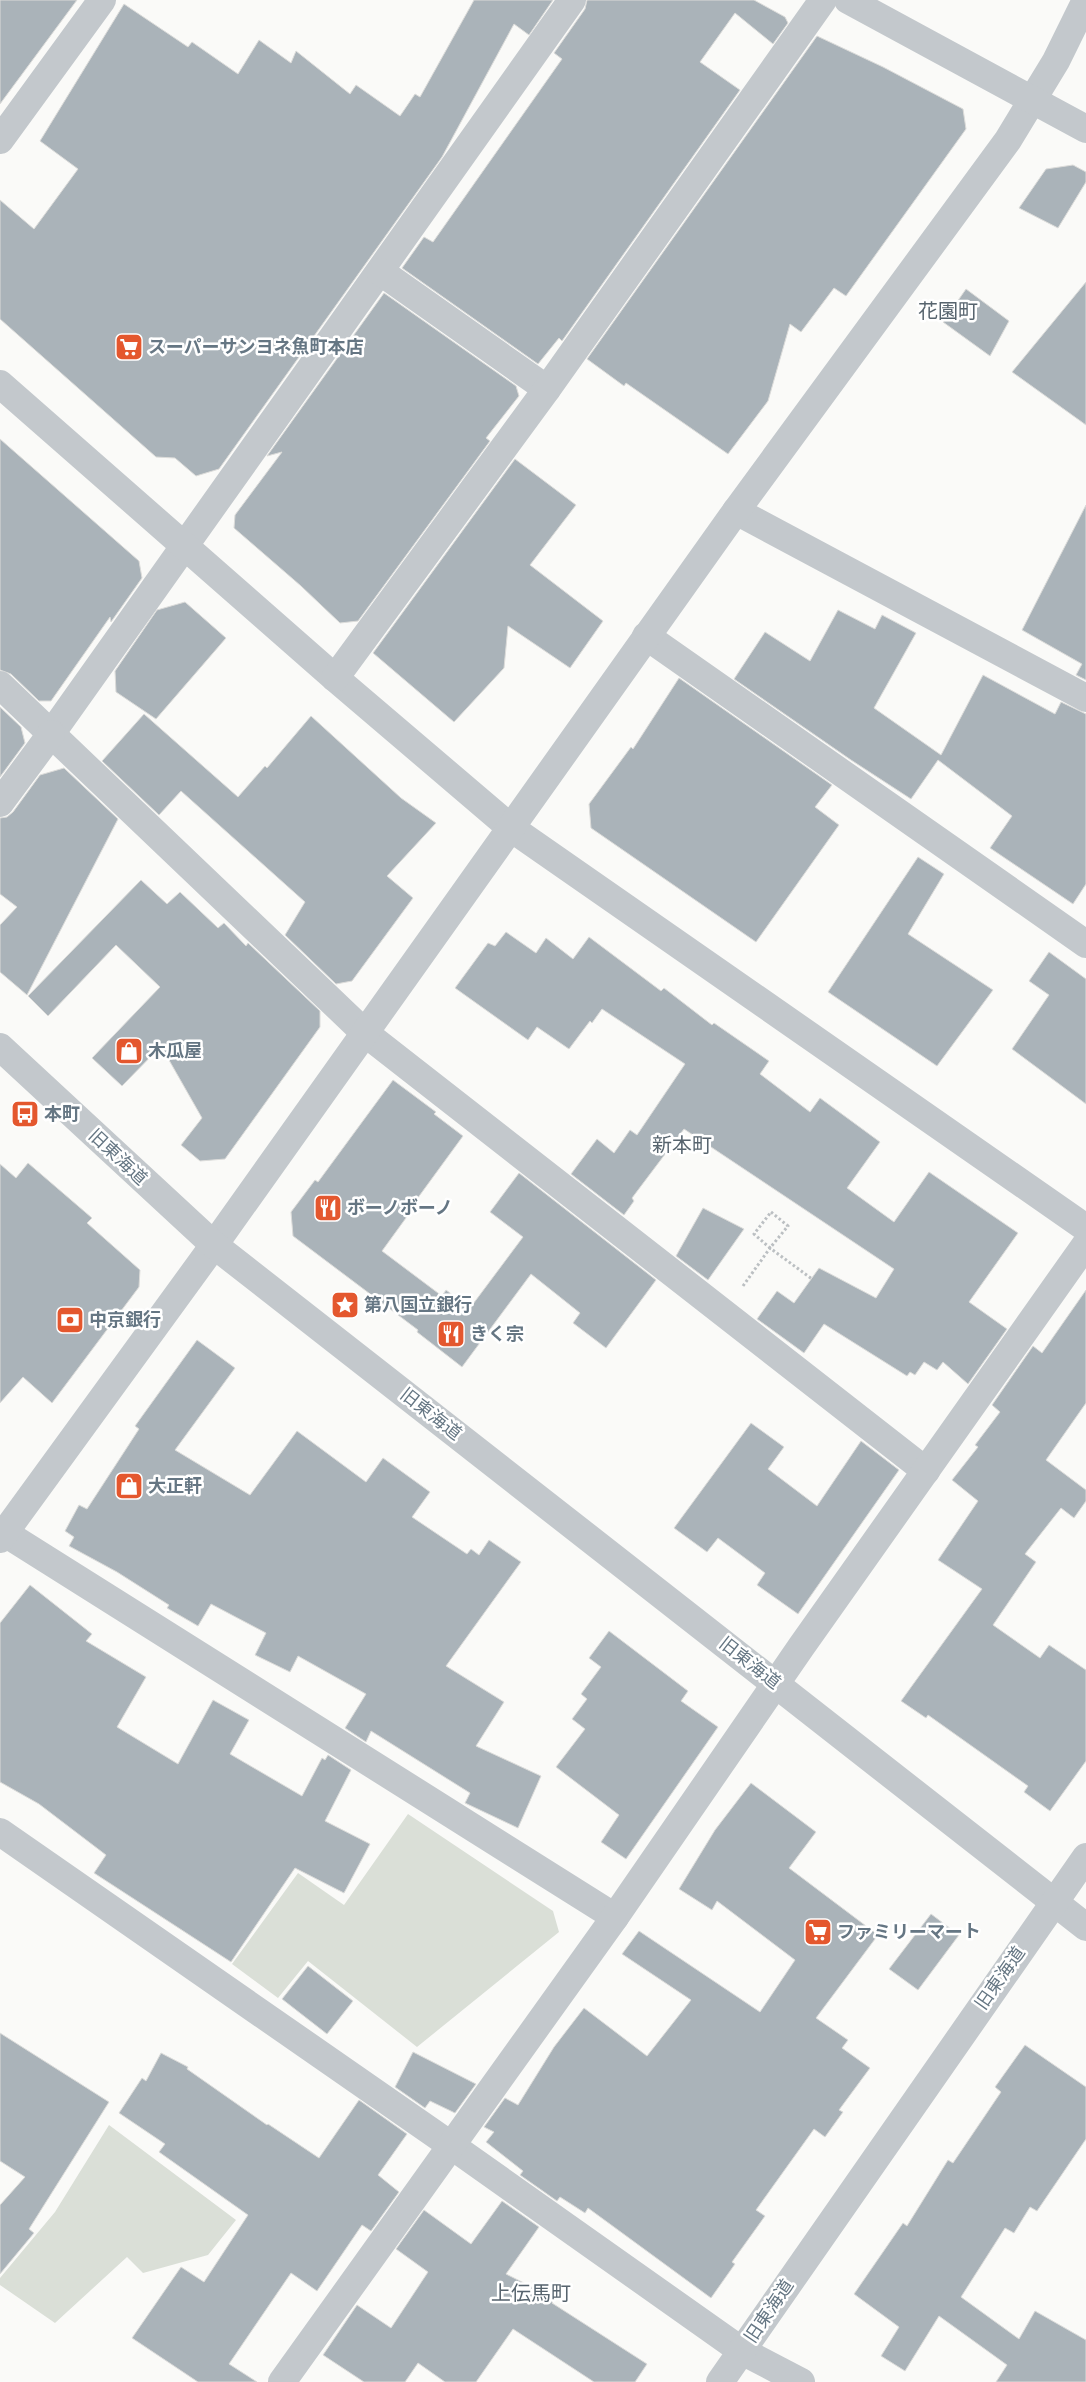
<svg xmlns="http://www.w3.org/2000/svg" width="1086" height="2382" viewBox="0 0 1086 2382" font-family="'Open Sans','Noto Sans JP',sans-serif">
	<style>
		.green { fill: #dadfd7 }
		.building { fill: #aab3b9; stroke: #dcdcda }
		.lines { fill: none; stroke-linecap: round; stroke-linejoin: round }
		.path { stroke: #bbbfc2; stroke-width: 3; stroke-dasharray: 2.5 2.5; stroke-linecap: butt }
		.pedestrian { stroke: #c3c8cc; stroke-width: 28 }
		.minor { stroke: #c3c8cc; stroke-width: 28 }
		.tertiary { stroke: #c3c8cc; stroke-width: 28 }
		.labels { text-anchor: middle; stroke-width: 5; stroke-linejoin: round; paint-order: stroke }
		.poi-label { font-size: 18px; font-weight: bold; fill: #657683; stroke: #fff; text-anchor: start }
		.street-label { font-size: 18px; fill: #657683; stroke: #fff }
		.quarter-label { font-size: 20px; fill: #57646e; stroke: #fff }
	</style>
	<rect width="100%" height="100%" fill="#fafaf8"/>
	<g class="green">
		<path d="M408,1814L553,1911L559,1932L417,2047L308,1961L278,1998L232,1964L298,1873L344,1905Z"/>
		<path d="M109,2125L236,2220L208,2255L143,2273L127,2257L55,2323L0,2285V2278L55,2212Z"/>
	</g>
	<g class="building">
		<path d="M0,0H77L0,104Z"/>
		<path d="M474,0H553L529,35L514,24L442,157L219,469L196,476L175,458L156,457L0,319V200L34,229L78,169L40,141L124,4L188,47L192,42L238,74L259,40L291,63L296,51L350,94L356,85L400,116L415,94L420,97Z"/>
		<path d="M587,0H754L785,17L788,23L773,44L735,13L700,62L740,90L562,341L559,338L538,364L402,268L424,237L433,242L562,59L554,53L585,9Z"/>
		<path d="M817,36L883,67L963,109L966,129L846,296L834,288L801,332L790,324L768,401L728,454L626,383L624,386L587,359Z"/>
		<path d="M1073,165L1086,172V182L1058,228L1019,208L1046,169Z"/>
		<path d="M1086,282V425L1012,372Z"/>
		<path d="M966,289L1009,321L990,356L943,322Z"/>
		<path d="M384,293L516,386L519,396L486,438L490,441L358,621L340,623L301,586L234,528L235,515L282,452L267,456Z"/>
		<path d="M0,439L139,561L142,578L111,622L110,617L51,701H39L11,674L0,670Z"/>
		<path d="M515,459L576,505L530,565L603,621L570,668L508,626L504,668L454,722L373,653Z"/>
		<path d="M1086,505V680L1076,675L1082,664L1022,630Z"/>
		<path d="M185,602L226,638L156,719L116,692L115,671L157,610Z"/>
		<path d="M838,610L875,629L882,615L916,633L874,708L941,755L983,675L1055,714L1061,702L1086,714V884L1073,904L990,848L1012,816L938,760L911,799L851,760L734,679L765,632L810,661Z"/>
		<path d="M679,678L832,785L815,807L839,825L756,942L591,828L589,804L631,747L633,749Z"/>
		<path d="M0,707L21,727L25,743L0,777Z"/>
		<path d="M144,714L238,797L265,766L267,768L311,716L401,798L436,823L387,876L413,898L352,981L336,984L285,935L305,902L181,791L159,815L102,761Z"/>
		<path d="M64,768L118,819L27,995L0,972V925L17,907L0,894V818L7,817L13,812L40,775Z"/>
		<path d="M918,857L944,874L908,934L993,990L937,1066L828,992Z"/>
		<path d="M141,880L167,904L180,892L218,928L224,923L246,946L248,943L320,1011V1027L225,1159L200,1161L181,1145L202,1118L161,1046L122,1086L92,1058L160,987L116,945L48,1016L28,996Z"/>
		<path d="M506,932L536,953L546,938L573,959L589,937L661,991L664,988L712,1025L714,1023L769,1061L760,1074L810,1112L820,1098L880,1142L847,1188L894,1222L929,1172L1018,1233L969,1302L1007,1329L968,1384L943,1362L937,1370L924,1362L915,1375L910,1372L907,1376L824,1324L804,1353L757,1319L777,1291L794,1303L819,1268L876,1298L894,1269L684,1129L632,1198L634,1201L624,1215L571,1174L597,1139L614,1153L630,1130L637,1135L685,1064L602,1009L592,1023L590,1021L569,1049L537,1027L528,1040L455,988L488,943L495,946Z"/>
		<path d="M1049,952L1086,979V1104L1012,1049L1049,995L1029,981Z"/>
		<path d="M393,1080L436,1112L434,1114L463,1136L417,1199L419,1200L382,1251L442,1296L446,1290L470,1308L523,1237L490,1212L519,1173L656,1280L606,1348L573,1323L580,1313L531,1274L462,1367L417,1332L418,1330L293,1236L291,1212L315,1180L318,1182Z"/>
		<path d="M28,1163L92,1218L87,1223L140,1270L139,1287L52,1403L23,1377L0,1403V1164L16,1178Z"/>
		<path d="M703,1208L744,1229L708,1280L676,1256Z"/>
		<path d="M1086,1290V1403L1046,1460L1086,1490V1501L1074,1518L1061,1508L1025,1554L1036,1562L993,1625L1040,1658L1049,1645L1086,1670V1761L1050,1811L1024,1792L1028,1786L928,1715L926,1718L901,1701L982,1589L938,1560L978,1501L952,1480L978,1447L975,1445L1000,1412L992,1405L1033,1346L1042,1353Z"/>
		<path d="M197,1340L235,1368L175,1450L250,1495L297,1431L366,1482L383,1458L430,1492L412,1517L467,1554L471,1549L479,1555L489,1540L521,1562L446,1666L504,1702L476,1746L541,1776L518,1828L465,1803L470,1793L371,1731L366,1742L345,1728L366,1694L298,1656L290,1672L255,1655L266,1633L211,1604L198,1626L167,1608L169,1605L117,1572L69,1546L74,1537L65,1531L79,1505L87,1509L139,1429L135,1426Z"/>
		<path d="M751,1423L784,1447L768,1469L817,1506L861,1441L899,1470L798,1614L757,1585L765,1573L718,1538L707,1552L674,1528Z"/>
		<path d="M30,1585L92,1634L86,1641L146,1677L117,1727L178,1764L213,1700L249,1720L230,1754L302,1796L322,1758L325,1760L328,1755L351,1770L325,1821L370,1844L344,1893L295,1868L231,1962L94,1873L106,1855L39,1804L0,1782V1623Z"/>
		<path d="M609,1631L688,1691L681,1701L718,1727L626,1859L601,1842L619,1815L556,1767L585,1729L572,1719L587,1699L581,1694L601,1667L589,1658Z"/>
		<path d="M751,1783L816,1832L789,1868L878,1935L816,2018L848,2040L842,2048L870,2068L839,2110L843,2112L825,2137L814,2129L756,2210L765,2216L732,2262L735,2264L711,2298L588,2208L585,2213L560,2197L557,2201L520,2175L523,2171L486,2142L494,2132L484,2127L505,2098L518,2105L554,2047L584,2008L647,2056L691,2000L622,1954L639,1931L760,2012L795,1960L717,1901L712,1910L679,1889L715,1830Z"/>
		<path d="M931,1914L959,1935L918,1990L889,1969Z"/>
		<path d="M308,1966L353,2001L327,2034L282,1999Z"/>
		<path d="M0,2033L109,2102L29,2229L34,2233L0,2274V2205L25,2177L0,2161Z"/>
		<path d="M1025,2045L1086,2087V2139L1037,2211L1030,2207L1014,2233L1005,2228L961,2297L1019,2339L1035,2311L1086,2340V2382H996L1007,2365L939,2316L905,2371L881,2356L899,2327L854,2294L903,2223L907,2226L948,2160L953,2163L1001,2092L995,2087Z"/>
		<path d="M413,2052L476,2084L455,2113L430,2101L425,2108L395,2087Z"/>
		<path d="M161,2053L188,2067L187,2069L267,2125L268,2124L319,2158L359,2100L407,2134L378,2175L399,2192L371,2231L362,2225L317,2291L291,2273L229,2364L257,2382H198L132,2338L181,2267L204,2282L248,2215L159,2152L165,2144L119,2113L142,2078L146,2081Z"/>
		<path d="M502,2201L539,2227L506,2274L554,2298L552,2303L647,2364L635,2382H594L513,2329L476,2382H445L418,2363L405,2382H364L323,2355L357,2305L391,2328L428,2272L396,2249L424,2210L471,2244Z"/>
	</g>
	<g class="lines">
		<g class="path">
			<path d="M771,1212L788,1226L770,1248L754,1234Z"/>
			<path d="M743,1286L770,1248L812,1279"/>
		</g>
		<path class="pedestrian" d="M51,734C223,488 400,246 572,0"/>
		<g class="minor">
			<path d="M0,140L102,0"/>
			<path d="M381,272L547,389"/>
			<path d="M0,384L335,678L511,828L1086,1228"/>
			<path d="M736,511L1086,698"/>
			<path d="M646,636L1086,944"/>
			<path d="M335,678L547,389L823,0"/>
			<path d="M0,685L365,1033L926,1471"/>
			<path d="M0,803L51,734"/>
			<path d="M0,1530L615,1917"/>
			<path d="M0,1539L214,1245L736,511L1008,140L1056,61L1086,0"/>
			<path d="M0,1832L452,2146L742,2351L801,2382"/>
			<path d="M282,2382L615,1917L801,1647L1086,1244"/>
		</g>
		<g class="tertiary">
			<path d="M848,0L1086,129"/>
			<path d="M0,1047L214,1245L1086,1927"/>
			<path d="M720,2382L1086,1857"/>
		</g>
	</g>
	<defs>
		<symbol id="supermarket-square" viewBox="-11 -11 22 22"><rect x="-9" y="-9" width="18" height="18" rx="4" fill="#e4572e" stroke="#fff"/><path d="M-6-5.5h2.5l.6 2H6L4.5 2H-2.5L-4.4-4H-6ZM-1.5 3.2a1.3 1.3 0 1 0 .1 0ZM3 3.2a1.3 1.3 0 1 0 .1 0Z" fill="#fff"/></symbol>
		<symbol id="shop-square" viewBox="-11 -11 22 22"><rect x="-9" y="-9" width="18" height="18" rx="4" fill="#e4572e" stroke="#fff"/><path d="M-5-2.5h2.3a2.7 3.5 0 0 1 5.4 0H5L5.5 6h-11ZM-1.5-2.5h3a1.5 2.3 0 0 0-3 0Z" fill="#fff"/></symbol>
		<symbol id="bus-square" viewBox="-11 -11 22 22"><rect x="-9" y="-9" width="18" height="18" rx="4" fill="#e4572e" stroke="#fff"/><path d="M-5-6H5V4H4V6H2V4H-2V6H-4V4H-5ZM-3.5-4V0h7V-4ZM-3.5 1.2v1.5H-2V1.2ZM2 1.2v1.5H3.5V1.2Z" fill="#fff"/></symbol>
		<symbol id="restaurant-square" viewBox="-11 -11 22 22"><rect x="-9" y="-9" width="18" height="18" rx="4" fill="#e4572e" stroke="#fff"/><path d="M-5-6h1v4h1v-4h1v4h1v-4h1v5L-1.5 .5V6h-2V.5L-5-1ZM5-6V6H3V1.5H1.5Q1.5-4 5-6Z" fill="#fff"/></symbol>
		<symbol id="sight-square" viewBox="-11 -11 22 22"><rect x="-9" y="-9" width="18" height="18" rx="4" fill="#e4572e" stroke="#fff"/><path d="M0-6L1.8-2.2L6-1.7L2.9 1.2L3.7 5.4L0 3.3L-3.7 5.4L-2.9 1.2L-6-1.7L-1.8-2.2Z" fill="#fff"/></symbol>
		<symbol id="bank-square" viewBox="-11 -11 22 22"><rect x="-9" y="-9" width="18" height="18" rx="4" fill="#e4572e" stroke="#fff"/><path d="M-6-4H6V4H-6ZM0-2.3a2.3 2.3 0 1 0 0 4.6a2.3 2.3 0 1 0 0-4.6Z" fill="#fff"/></symbol>
	</defs>
	<g fill-rule="evenodd">
		<use href="#supermarket-square" x="113" y="331" width="32" height="32"/>
		<use href="#shop-square" x="113" y="1035" width="32" height="32"/>
		<use href="#bus-square" x="9" y="1098" width="32" height="32"/>
		<use href="#restaurant-square" x="312" y="1192" width="32" height="32"/>
		<use href="#sight-square" x="329" y="1289" width="32" height="32"/>
		<use href="#bank-square" x="54" y="1304" width="32" height="32"/>
		<use href="#restaurant-square" x="435" y="1318" width="32" height="32"/>
		<use href="#shop-square" x="113" y="1470" width="32" height="32"/>
		<use href="#supermarket-square" x="802" y="1916" width="32" height="32"/>
	</g>
	<g class="labels">
		<g class="poi-label">
			<text x="148" y="353">スーパーサンヨネ魚町本店</text>
			<text x="148" y="1057">木瓜屋</text>
			<text x="44" y="1120">本町</text>
			<text x="347" y="1214">ボーノボーノ</text>
			<text x="364" y="1311">第八国立銀行</text>
			<text x="89" y="1326">中京銀行</text>
			<text x="470" y="1340">きく宗</text>
			<text x="148" y="1492">大正軒</text>
			<text x="837" y="1938">ファミリーマート</text>
		</g>
		<g class="street-label">
			<text transform="translate(118 1157) rotate(43)" y="6">旧東海道</text>
			<text transform="translate(431 1414) rotate(38)" y="6">旧東海道</text>
			<text transform="translate(750 1663) rotate(38)" y="6">旧東海道</text>
			<text transform="translate(1000 1978) rotate(-55)" y="6">旧東海道</text>
			<text transform="translate(769 2311) rotate(-56)" y="6">旧東海道</text>
		</g>
		<g class="quarter-label">
			<text x="948" y="318">花園町</text>
			<text x="682" y="1152">新本町</text>
			<text x="531" y="2300">上伝馬町</text>
		</g>
	</g>
</svg>
